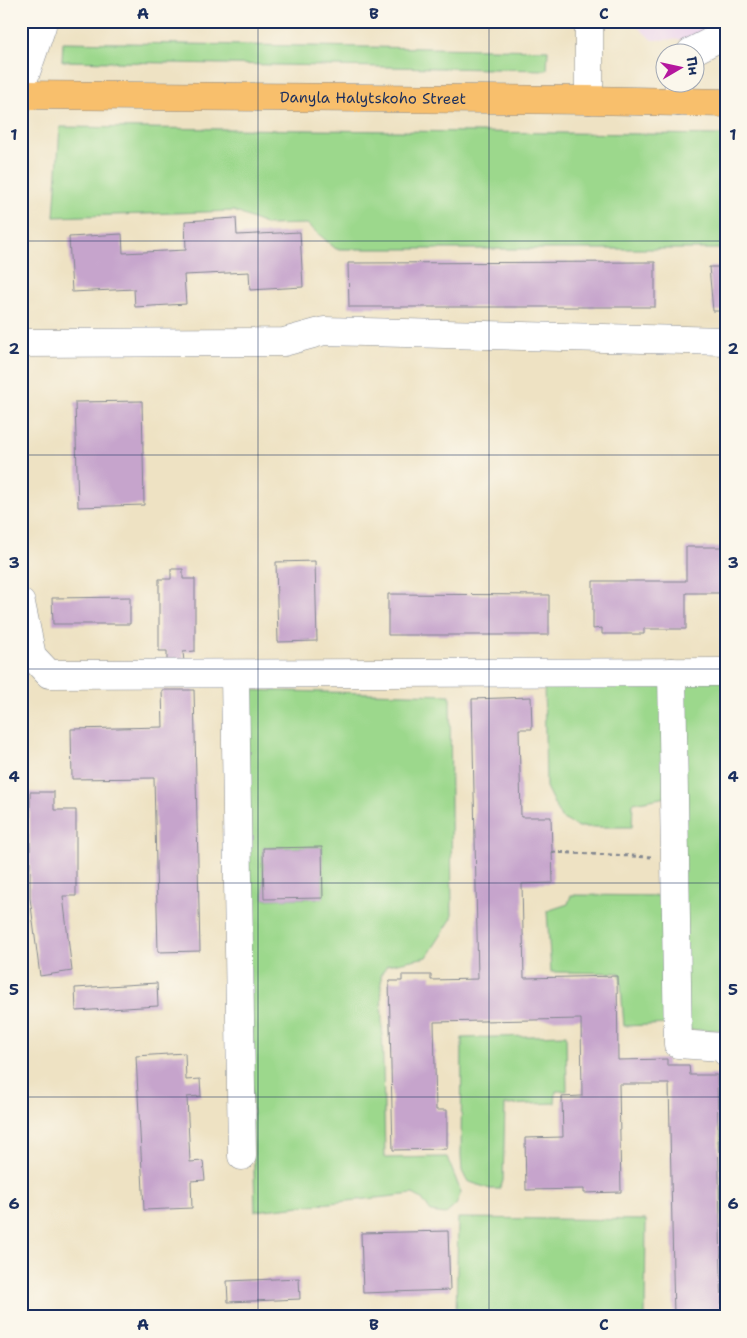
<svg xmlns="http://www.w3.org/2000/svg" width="747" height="1338" viewBox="0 0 747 1338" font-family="'Shantell Sans',sans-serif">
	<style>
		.built { fill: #ead1ec }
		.green { fill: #9cd88c; stroke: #5c8475; fill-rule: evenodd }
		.building { fill: #c6a4cc }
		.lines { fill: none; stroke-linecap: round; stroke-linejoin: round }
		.minor-casing { stroke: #848890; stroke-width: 29 }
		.major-casing { stroke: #848890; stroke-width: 29 }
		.path { stroke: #848890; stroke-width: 3; stroke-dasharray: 4 4; stroke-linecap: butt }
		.minor { stroke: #fff; stroke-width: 28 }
		.major { stroke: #f8bf6c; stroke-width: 28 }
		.grid { fill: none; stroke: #1b2f5e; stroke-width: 1; stroke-opacity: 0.55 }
		.labels { text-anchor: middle; stroke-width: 4; stroke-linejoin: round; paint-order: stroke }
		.street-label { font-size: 15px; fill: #1b2f5e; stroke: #fbf7ec }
		.neatline { fill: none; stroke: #1b2f5e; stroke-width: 2 }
		.grid-label { font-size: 16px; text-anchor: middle; font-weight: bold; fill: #1b2f5e }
	</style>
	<rect width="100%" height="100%" fill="#fbf7ec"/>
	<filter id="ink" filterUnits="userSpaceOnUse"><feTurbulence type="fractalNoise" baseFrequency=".02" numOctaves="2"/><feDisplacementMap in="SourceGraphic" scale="10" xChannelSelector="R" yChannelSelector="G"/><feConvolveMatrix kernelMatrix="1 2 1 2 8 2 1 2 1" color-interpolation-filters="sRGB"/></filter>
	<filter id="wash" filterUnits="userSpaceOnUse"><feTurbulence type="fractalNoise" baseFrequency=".0096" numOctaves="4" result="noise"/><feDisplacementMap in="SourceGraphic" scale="20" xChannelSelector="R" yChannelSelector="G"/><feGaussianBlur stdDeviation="1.12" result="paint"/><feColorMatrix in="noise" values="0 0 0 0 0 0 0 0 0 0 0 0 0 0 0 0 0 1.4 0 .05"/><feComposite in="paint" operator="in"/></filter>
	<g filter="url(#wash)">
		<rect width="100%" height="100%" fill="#eee2c3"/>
		<path class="built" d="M631,21H704L703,39L652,40Z"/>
		<g class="green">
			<path d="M63,42L548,50L547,70L62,61Z"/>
			<path d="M60,127L726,135V249H336L307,224L267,225L234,211L54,217Z"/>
			<path d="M544,679L663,681L667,797L633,803L632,827H578L561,818L546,787Z"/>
			<path d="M677,679H726V1032L724,1030H681Z"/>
			<path d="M242,690L450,695L452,918L427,957L387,965L381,974L385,1158L447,1157L461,1192L456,1205L446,1214L431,1212L422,1199L413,1194L255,1211ZM322,847L323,898L264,899L263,848Z"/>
			<path d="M571,895L670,896L671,1024L624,1026L620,973L551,972L547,911L568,904Z"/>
			<path d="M566,1035L567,1091H556L555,1103L505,1105L503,1181L499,1189H490L467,1181L462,1171L461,1155L462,1038Z"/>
			<path d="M726,1088V1217H722L720,1089Z"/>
			<path d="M458,1218L646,1220L645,1317H456Z"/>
		</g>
		<g id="blocks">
			<g class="building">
				<path d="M236,218L237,235L300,232L303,287L250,290L249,272L184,275L186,304L135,307L134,289L72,292L69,237L122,234L123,253L186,250L185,221Z"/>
				<path d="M655,262V307H349L348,263Z"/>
				<path d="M709,267H726V311H713Z"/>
				<path d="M142,401L144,505L78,507L75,402Z"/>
				<path d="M686,547H726V593H686V629H644V634H602V628L593,629V581H686Z"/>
				<path d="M315,561L317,641L278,642L276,562Z"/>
				<path d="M171,569H183V579H195V651L183,652L184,662H167V651H159V579H171Z"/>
				<path d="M388,594L549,595V635H388Z"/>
				<path d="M130,597V624H53L52,598Z"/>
				<path d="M162,690H194L200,951L158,952L154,778L72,779L71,729L163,727Z"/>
				<path d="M531,697L532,729H519L521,817H551L553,883L522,884L524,978L617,976L618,1060L667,1059V1065H689L690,1075H717L722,1317H674L669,1084H619L621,1192L584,1193V1189L526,1190L525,1138L563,1137L562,1097L582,1096L581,1019L434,1022L436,1110H447V1149L393,1150L389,981H402V975H431V980L478,979L472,699Z"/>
				<path d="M30,792H54V810H76V896H63L72,971L40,976L30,898Z"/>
				<path d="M322,847L323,898L264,899L263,848Z"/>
				<path d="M157,983L158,1006L76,1011L75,988Z"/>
				<path d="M185,1053L186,1080L200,1079L201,1096L187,1097L190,1162L203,1161L205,1180L191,1181L192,1208L144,1210L136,1056Z"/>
				<path d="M448,1231L450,1290L363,1293L361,1233Z"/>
				<path d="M299,1278L300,1299L228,1302L227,1281Z"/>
			</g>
		</g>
	</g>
	<g filter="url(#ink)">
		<use href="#blocks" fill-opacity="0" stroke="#848890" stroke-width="1"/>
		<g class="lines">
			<defs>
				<g id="minor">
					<path d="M589,21V100"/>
					<path d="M691,52L726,34"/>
					<path d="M21,87L42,26V21"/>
					<path d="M678,102L679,82"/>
					<path d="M21,343L284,342L324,331L726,341"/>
					<path d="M21,603L32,656L49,674L726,672"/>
					<path d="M672,672L678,1044L722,1047L726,1052"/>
					<path d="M235,674L242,1156"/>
				</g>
				<g id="major">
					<path id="s1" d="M21,95L589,100L726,103"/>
				</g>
			</defs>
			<use href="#minor" class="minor-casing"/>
			<use href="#major" class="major-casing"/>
			<g class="path">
				<path d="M552,852L651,857"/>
				<path d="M721,1256H726"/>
			</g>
			<use href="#minor" class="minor"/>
			<use href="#major" class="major"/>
		</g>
	</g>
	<path class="grid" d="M258,21V1317M489,21V1317M21,241H726M21,455H726M21,669H726M21,883H726M21,1097H726"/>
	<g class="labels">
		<g class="street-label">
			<text dy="5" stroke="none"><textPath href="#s1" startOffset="352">Danyla Halytskoho Street</textPath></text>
		</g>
	</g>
	<rect width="747" height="1338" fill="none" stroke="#fbf7ec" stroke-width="55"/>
	<g transform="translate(680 68) rotate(81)"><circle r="24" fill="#fbf7ec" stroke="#a1a7b3"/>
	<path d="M0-4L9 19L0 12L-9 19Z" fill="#b5179e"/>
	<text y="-8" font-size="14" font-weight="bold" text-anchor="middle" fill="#1b2f5e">Пн</text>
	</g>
	<rect x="28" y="28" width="692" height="1282" class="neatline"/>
	<g class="grid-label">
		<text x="143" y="19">A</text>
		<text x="374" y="19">B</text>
		<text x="604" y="19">C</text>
		<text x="14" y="140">1</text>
		<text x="733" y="140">1</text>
		<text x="14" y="354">2</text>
		<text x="733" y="354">2</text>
		<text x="14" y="568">3</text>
		<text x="733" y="568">3</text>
		<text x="14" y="782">4</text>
		<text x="733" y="782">4</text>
		<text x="14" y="995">5</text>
		<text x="733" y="995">5</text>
		<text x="14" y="1209">6</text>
		<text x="733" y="1209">6</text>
		<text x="143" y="1330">A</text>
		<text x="374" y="1330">B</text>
		<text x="604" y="1330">C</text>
	</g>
</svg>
